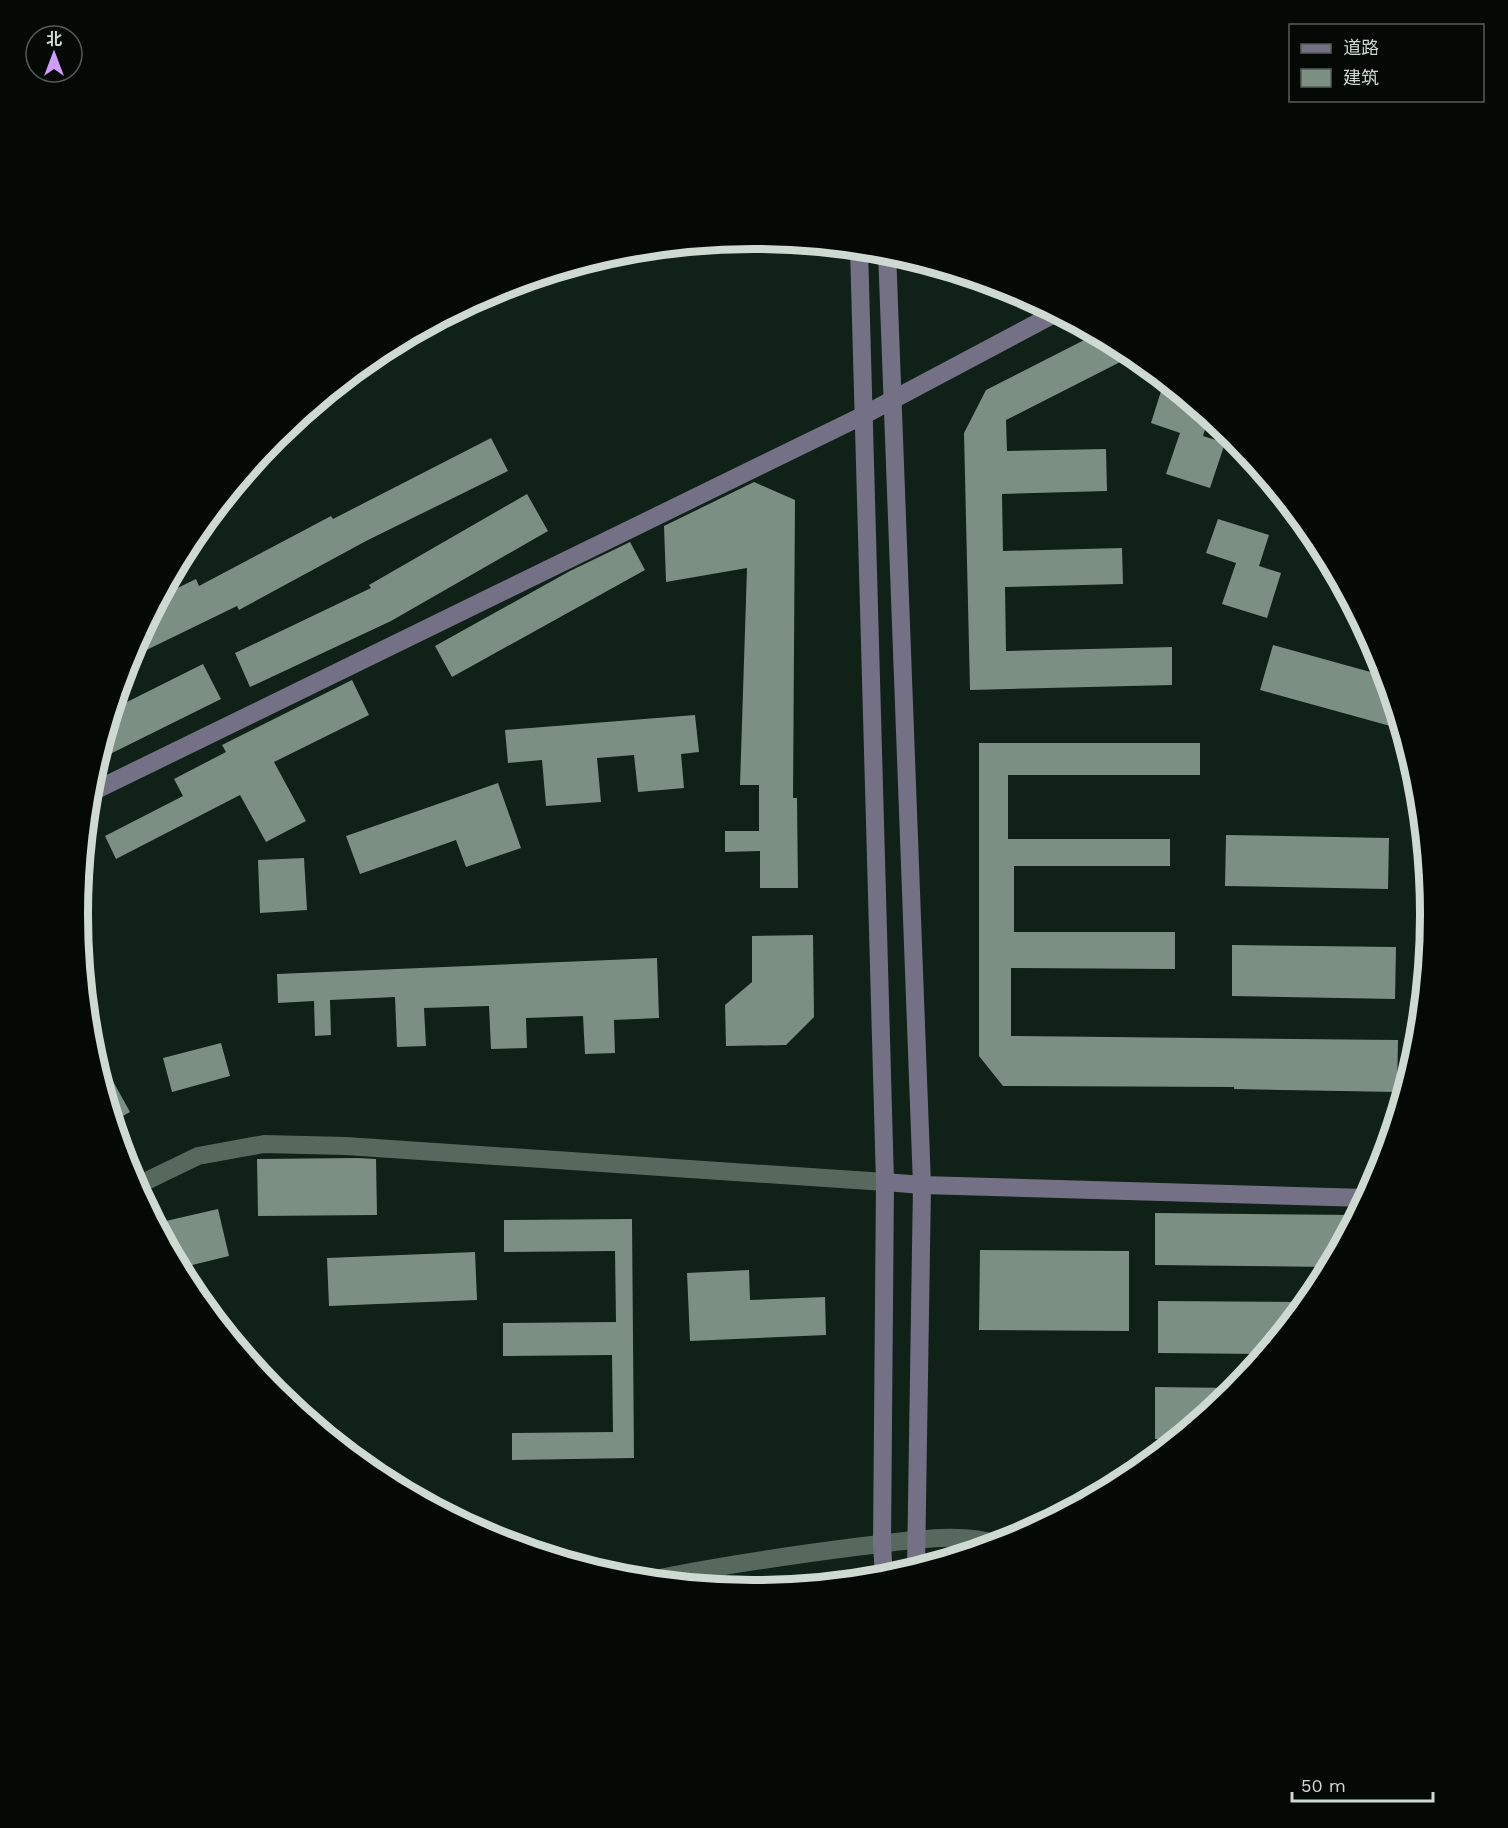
<svg xmlns="http://www.w3.org/2000/svg" width="1508" height="1828" viewBox="0 0 1508 1828" font-family="'Work Sans','Noto Sans SC',sans-serif">
	<style>
		.building { fill: #7b8f82 }
		.lines { fill: none; stroke-linecap: round; stroke-linejoin: round }
		.street { stroke: #57695d; stroke-width: 18 }
		.secondary { stroke: #747186; stroke-width: 18 }
		.rim { fill: none; stroke: #ced9d2; stroke-width: 8 }
	</style>
	<rect width="100%" height="100%" fill="#102117"/>
	<g class="building">
		<path d="M1096,334L1134,355L1006,420L1007,451L1106,449L1107,491L1002,494L1003,551L1122,548L1123,584L1005,587L1006,651L1172,647V685L970,690L964,433L986,390Z"/>
		<path d="M1162,388L1182,395L1209,417L1203,436L1225,443L1210,488L1166,474L1180,433L1151,423Z"/>
		<path d="M491,438L508,471L366,541L239,610L237,606L128,659L161,596L196,579L199,586L331,516L333,519Z"/>
		<path d="M754,482L795,500L793,798H797L798,888H760V851L725,852V831H759V785H740L747,568L666,582L664,526Z"/>
		<path d="M527,494L548,531L391,621L250,687L235,653L371,588L369,585Z"/>
		<path d="M1218,519L1269,535L1259,566L1281,573L1267,618L1222,604L1236,563L1206,553Z"/>
		<path d="M630,542L645,570L452,677L435,646L570,571Z"/>
		<path d="M1273,645L1385,676L1401,729L1260,690Z"/>
		<path d="M203,664L221,699L98,760L113,709Z"/>
		<path d="M352,680L369,715L274,762L306,821L266,842L240,795L116,859L105,836L183,796L174,779L226,752L222,745Z"/>
		<path d="M695,715L699,752L681,754L684,788L638,792L634,755L597,758L601,802L546,806L542,760L508,763L505,730Z"/>
		<path d="M979,743H1200V775H1008V839H1170V866H1014V932H1175V969L1011,968V1036L1398,1040L1397,1092L1234,1089V1087L1003,1086L979,1056Z"/>
		<path d="M498,783L521,848L466,867L456,840L360,874L346,836Z"/>
		<path d="M1226,835L1389,838L1388,889L1225,886Z"/>
		<path d="M304,858L307,910L260,913L258,860Z"/>
		<path d="M813,935L814,1017L786,1045L726,1046L725,1005L752,982V936Z"/>
		<path d="M1232,945L1396,947L1395,999L1232,996Z"/>
		<path d="M657,958L659,1018L614,1020L615,1053L585,1054L583,1016L526,1018L527,1048L491,1049L489,1006L424,1008L426,1046L397,1047L395,997L330,1000L331,1035L315,1036L314,1001L278,1003L277,974Z"/>
		<path d="M221,1043L230,1076L172,1092L163,1058Z"/>
		<path d="M103,1063L130,1112L114,1121L97,1066Z"/>
		<path d="M358,1158L376,1159L377,1215L258,1216L257,1159Z"/>
		<path d="M218,1209L229,1256L180,1268L157,1223Z"/>
		<path d="M1155,1213L1356,1215L1328,1267L1155,1265Z"/>
		<path d="M632,1219L634,1458L512,1460V1433L613,1432L612,1355L503,1356V1323L616,1322L615,1251L504,1252V1220Z"/>
		<path d="M980,1250L1129,1251V1331L979,1330Z"/>
		<path d="M475,1252L477,1300L329,1306L327,1258Z"/>
		<path d="M749,1270L750,1300L825,1297L826,1335L690,1341L687,1273Z"/>
		<path d="M1158,1301L1306,1302L1264,1354L1158,1353Z"/>
		<path d="M1155,1387L1235,1388L1175,1439H1155Z"/>
	</g>
	<g class="lines">
		<g class="street">
			<path d="M136,1186L198,1156L264,1144L346,1146L885,1182"/>
			<path d="M650,1580C721,1565 792,1555 863,1546C898,1542 962,1531 995,1544"/>
		</g>
		<g class="secondary">
			<path d="M859,248L885,1182L882,1544L884,1577"/>
			<path d="M887,251L922,1185L916,1568"/>
			<path d="M90,793L864,415L1056,313"/>
			<path d="M885,1182L922,1185L1365,1198"/>
		</g>
	</g>
	<path d="M0 0H1508V1828H0ZM753 249H755A665 665 0 0 1 1420 914V915A665 665 0 0 1 755 1580H753A665 665 0 0 1 88 915V914A665 665 0 0 1 753 249Z" fill="#040905" fill-rule="evenodd"/>
	<path class="rim" d="M753 249H755A665 665 0 0 1 1420 914V915A665 665 0 0 1 755 1580H753A665 665 0 0 1 88 915V914A665 665 0 0 1 753 249Z"/>
	<rect x="1289" y="24" width="195" height="78" fill="#040905" stroke="#555c57" stroke-width="1.5"/>
	<rect x="1301" y="44" width="30" height="9" fill="#747186" stroke="#555c57" stroke-width="1.5"/>
	<text x="1343" y="54" font-size="18" fill="#ced9d2">道路</text>
	<rect x="1301" y="69" width="30" height="18" fill="#7b8f82" stroke="#555c57" stroke-width="1.5"/>
	<text x="1343" y="84" font-size="18" fill="#ced9d2">建筑</text>
	<g transform="translate(54 54)"><circle r="28" fill="#040905" stroke="#555c57" stroke-width="1.5"/>
	<path d="M0-4.5L10 22L0 15L-10 22Z" fill="#d09dff"/>
	<text y="-9" font-size="16" font-weight="bold" text-anchor="middle" fill="#ced9d2">北</text>
	</g>
	<path d="M1292 1792v9h141v-9" fill="none" stroke="#ced9d2" stroke-width="3"/>
	<text x="1301" y="1792" font-size="18" fill="#ced9d2" stroke="#040905" stroke-width="4.5" paint-order="stroke">50 m</text>
</svg>
